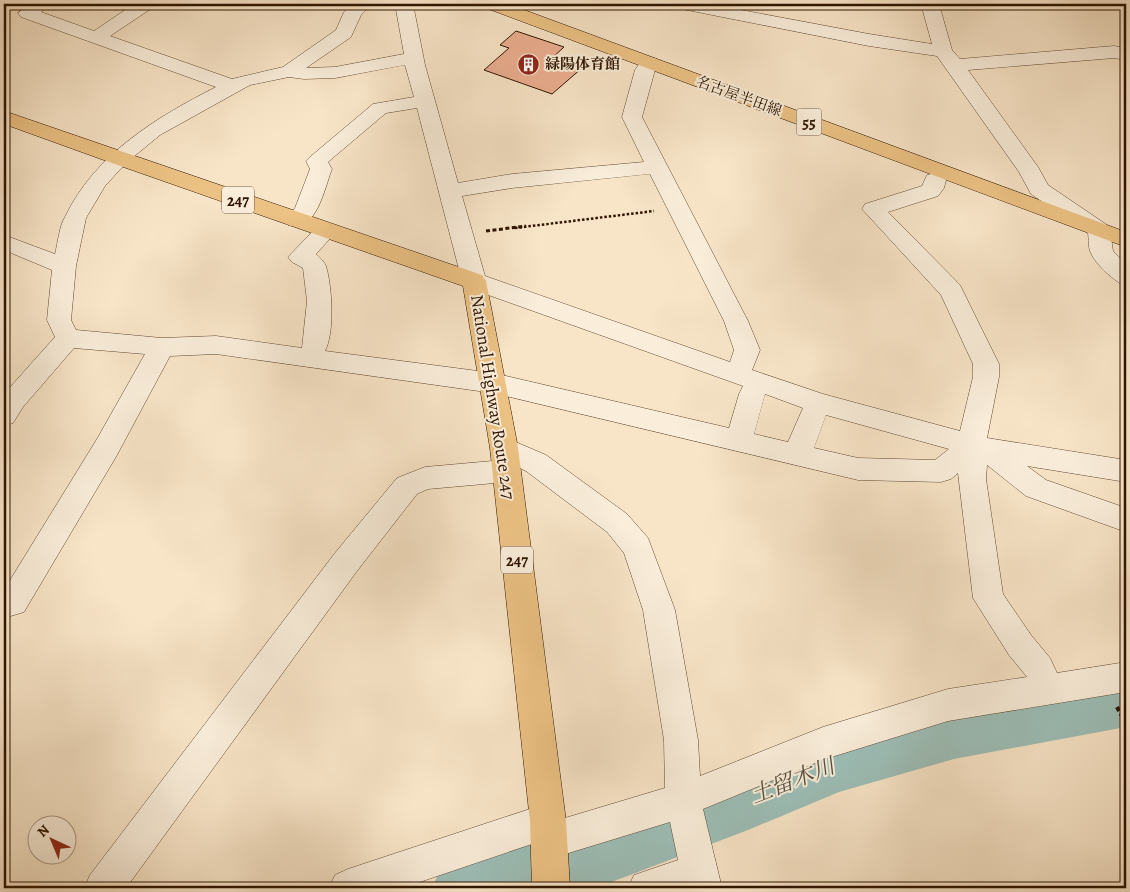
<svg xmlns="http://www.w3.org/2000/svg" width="1130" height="892" viewBox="0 0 1130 892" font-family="Alegreya,'Noto Serif JP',serif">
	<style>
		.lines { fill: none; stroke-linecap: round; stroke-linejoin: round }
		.river { fill: #9dbfb8; fill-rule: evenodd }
		.building { fill: #ebae90; stroke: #2f1400 }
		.minor-casing { stroke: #614832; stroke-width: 1 }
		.major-casing { stroke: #2f1400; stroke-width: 1 }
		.highway-casing { stroke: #2f1400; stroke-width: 1 }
		.path-far2 { stroke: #2f1400; stroke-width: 2.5; stroke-dasharray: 2.5 2; stroke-linecap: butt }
		.path-far1 { stroke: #2f1400; stroke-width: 3; stroke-dasharray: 4 2.5; stroke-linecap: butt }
		.path { stroke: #2f1400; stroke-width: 4; stroke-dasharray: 4.5 3; stroke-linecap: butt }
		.minor { fill: #faeedb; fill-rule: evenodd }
		.major { fill: #ecc284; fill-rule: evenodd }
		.highway { fill: #ecc284; fill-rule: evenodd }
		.labels { text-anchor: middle; stroke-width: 4; stroke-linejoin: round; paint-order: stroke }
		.far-poi-label { font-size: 15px; font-weight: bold; fill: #2f1400; stroke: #faeedb; text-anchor: start }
		.far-street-label { font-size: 15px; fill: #2f1400; stroke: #faeedb }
		.shield { fill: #faeedb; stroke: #6c5542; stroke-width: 1 }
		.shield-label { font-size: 16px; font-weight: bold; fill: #2f1400 }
		.street-label { font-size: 18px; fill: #2f1400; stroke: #faeedb }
		.near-water-label { font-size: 22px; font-style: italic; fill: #565040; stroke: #faeedb }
	</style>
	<rect width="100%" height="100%" fill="#f8e5c8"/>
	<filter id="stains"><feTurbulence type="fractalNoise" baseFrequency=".004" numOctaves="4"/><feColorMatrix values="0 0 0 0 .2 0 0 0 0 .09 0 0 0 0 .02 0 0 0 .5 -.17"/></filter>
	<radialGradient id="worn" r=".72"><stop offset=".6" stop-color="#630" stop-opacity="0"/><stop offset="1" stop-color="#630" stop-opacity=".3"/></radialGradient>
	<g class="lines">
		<path class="river" d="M1126,673V727L954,759L839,792L748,830L596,888H432L442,865L465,855L572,832L836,733L954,701Z"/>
	</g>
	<path class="building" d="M516,31L564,47L551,59L582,68L552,94L484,70L509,48L500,45Z"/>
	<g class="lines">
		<defs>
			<g id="minor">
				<path d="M30,4H51L41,12L94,31L134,4H155L152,8L110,36L232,79L283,67L336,30L344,12L352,4H372L361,15L351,37L306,68L335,67L404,54L395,4H413L425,65L458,183L512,174L644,162L622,117L635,70L643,59L650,57L657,59L660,63L655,70L642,117L748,321L760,350L752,370L823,394L960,431L973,377V364L941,295L862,209L865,204L922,186L927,175L935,173L943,175L946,180L944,188L938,196L888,212L960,285L999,364V377L987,438L1126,460V482L1027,466L1046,480L1126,508V532L1026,496L987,465L986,479L1003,594L1031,635L1050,658L1057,673L1126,662V692L948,721L825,759L703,809L722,888H628L634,875L678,860L670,822L549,859L536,854L532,844L402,888H329L335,875L348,869L548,803L561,808L565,818L665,788L664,740L643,610L624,553L607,532L526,471L518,467L520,471L516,479L506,482L428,489L417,494L357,571L126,888H84L90,875L335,553L397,478L425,467L504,460L494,456L490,448L494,440L504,437L546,455L627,514L648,538L675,610L698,740L700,776L823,727L948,689L1027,677L1009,655L973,598L958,473L951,479L941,482L858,480L493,393L216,354L170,356L117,455L24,612L4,618V590L97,439L145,354L74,348L23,407L13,423L4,426V394L55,337L47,320L52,270L4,250V235L55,254C58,242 59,227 65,217C95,154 157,117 216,87L21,17L18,13ZM405,65L414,97L373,104L310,157L306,161L310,169L295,208L285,220L288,225C317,233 324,189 332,169L328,162L386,113L417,108L462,281L466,287L743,386L739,394L729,428L493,373L325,351C335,332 332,286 326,266C324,261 320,258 316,254L337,231L334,226L326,224L318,226L288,257L292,262L303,268L307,301L302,348L216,336L162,338L76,330L71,320L76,266L86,218L105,186L126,163L160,135L250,85L289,77L304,79L335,78ZM650,174L724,321L734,350L730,362L485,276L462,196L512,188ZM765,394L803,408L788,442L754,434ZM826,415L949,449L935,460L858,458L814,448Z"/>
				<path d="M673,4H709L869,34L932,44L921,4H939L952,50L960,59L1114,46L1126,48V60L1114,58L968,70L1038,167L1048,185L1107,225L1110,230L1113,251L1126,264V286C1116,283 1095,264 1091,253C1088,248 1089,239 1088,233L1031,194L1019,172L937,56L869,46L682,9L676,8Z"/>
			</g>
			<path id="major" d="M483,4H508L1126,232V247L486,8Z"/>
			<path id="highway" d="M4,111L482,275L486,281L518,448L566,821L570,888H532L530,821L490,448L463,286L112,163L4,124Z"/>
		</defs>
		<use href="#minor" class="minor-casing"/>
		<use href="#major" class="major-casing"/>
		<use href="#highway" class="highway-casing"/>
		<path class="path-far2" d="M515,228L654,211"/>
		<path class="path-far1" d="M486,231L526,226"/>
		<path class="path" d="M1117,707L1126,724"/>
		<use href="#minor" class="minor"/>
		<use href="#major" class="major"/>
		<use href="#highway" class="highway"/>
	</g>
	<defs>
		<symbol id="building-disc" viewBox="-11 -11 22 22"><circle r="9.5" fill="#8f2418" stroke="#faeedb"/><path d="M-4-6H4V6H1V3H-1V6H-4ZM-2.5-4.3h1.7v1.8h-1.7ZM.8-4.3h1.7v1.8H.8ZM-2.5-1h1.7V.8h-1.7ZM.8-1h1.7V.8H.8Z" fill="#fff"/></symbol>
	</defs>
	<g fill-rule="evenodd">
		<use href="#building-disc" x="516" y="52" width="25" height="25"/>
	</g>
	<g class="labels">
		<g class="far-poi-label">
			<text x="545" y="69">緑陽体育館</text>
		</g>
		<g class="far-street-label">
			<text transform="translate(739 96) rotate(20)" y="5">名古屋半田線</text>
		</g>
		<g class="shield">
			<rect x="796.5" y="108.5" width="25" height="27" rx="4"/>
			<rect x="222" y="186.5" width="32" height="27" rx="4"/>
			<rect x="501" y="546.5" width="32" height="27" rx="4"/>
		</g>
		<g class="shield-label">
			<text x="809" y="128">55</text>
			<text x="238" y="206">247</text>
			<text x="517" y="566">247</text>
		</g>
		<g class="street-label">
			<text transform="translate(493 397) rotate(81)" y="6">National Highway Route 247</text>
		</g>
		<g class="near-water-label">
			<text transform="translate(792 780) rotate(-21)" y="8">土留木川</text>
		</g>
	</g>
	<rect width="1130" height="892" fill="none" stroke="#f8e5c8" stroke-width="20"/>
	<rect x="5" y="5" width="1120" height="882" fill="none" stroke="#2f1400" stroke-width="2.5"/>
	<rect x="10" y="10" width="1110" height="872" fill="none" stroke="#2f1400"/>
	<g transform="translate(52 840) rotate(316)"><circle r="24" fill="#faeedb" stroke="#a99783"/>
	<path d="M0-4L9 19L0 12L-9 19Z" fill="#8f2418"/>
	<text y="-8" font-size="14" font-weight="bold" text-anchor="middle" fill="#2f1400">N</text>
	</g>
	<rect width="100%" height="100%" filter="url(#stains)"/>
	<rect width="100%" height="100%" fill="url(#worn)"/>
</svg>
